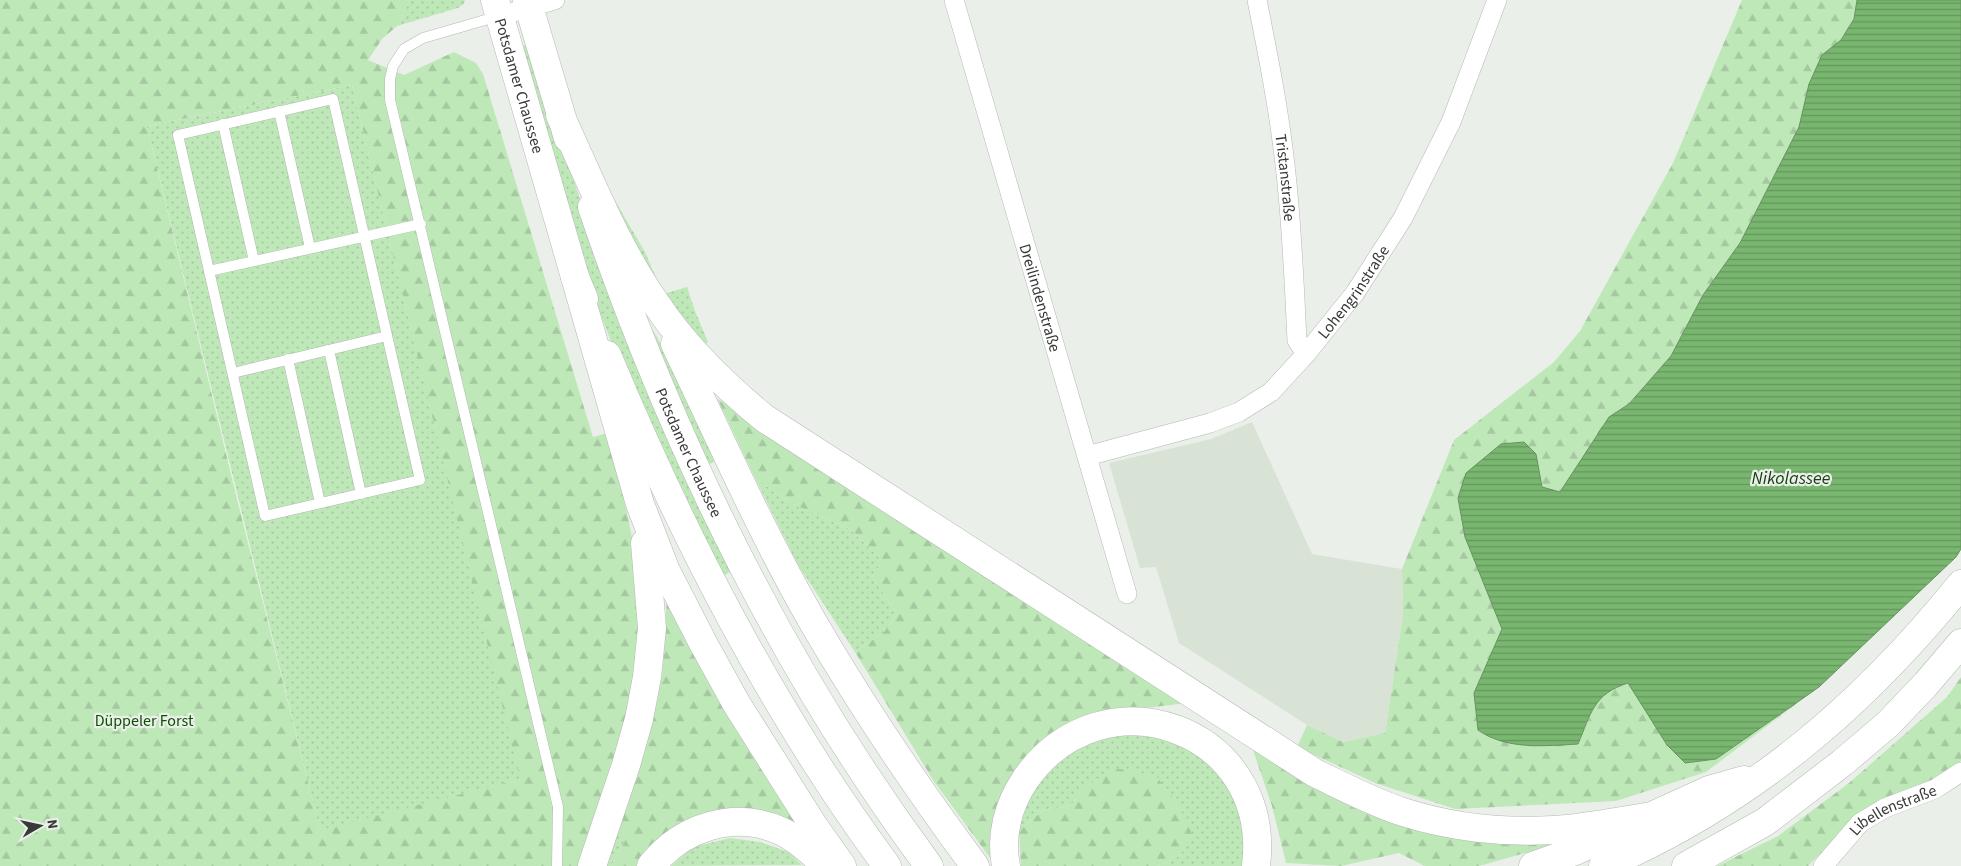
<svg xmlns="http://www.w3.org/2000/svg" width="1961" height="866" viewBox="0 0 1961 866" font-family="'Source Sans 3',sans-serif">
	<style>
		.built { fill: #d8e3d6 }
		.grass { fill: url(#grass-dots) }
		.forest { fill: url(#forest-firs); fill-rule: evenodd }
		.water { fill: url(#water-rules); stroke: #66925f }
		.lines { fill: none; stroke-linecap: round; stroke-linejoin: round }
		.lane-casing { stroke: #b4b9b3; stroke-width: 11 }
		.street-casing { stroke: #b4b9b3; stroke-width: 20 }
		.primary-casing { stroke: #b4b9b3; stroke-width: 29 }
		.highway-casing { stroke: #b4b9b3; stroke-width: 29 }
		.lane { stroke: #fff; stroke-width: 10 }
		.street { stroke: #fff; stroke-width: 19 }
		.primary { stroke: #fff; stroke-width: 28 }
		.highway { stroke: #fff; stroke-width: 28 }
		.labels { text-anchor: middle; stroke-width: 4.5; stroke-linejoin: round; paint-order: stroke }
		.street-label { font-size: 16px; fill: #383a37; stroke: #eaf0e9 }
		.park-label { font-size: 16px; fill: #0f4e05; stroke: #eaf0e9 }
		.water-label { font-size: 18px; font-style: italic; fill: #153f0f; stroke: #eaf0e9 }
	</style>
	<defs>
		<pattern id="grass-dots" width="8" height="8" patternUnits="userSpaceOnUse" patternTransform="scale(1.25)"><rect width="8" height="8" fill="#bfe8b9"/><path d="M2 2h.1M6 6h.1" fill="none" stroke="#a5c8a0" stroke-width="1.8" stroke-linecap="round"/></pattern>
		<pattern id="forest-firs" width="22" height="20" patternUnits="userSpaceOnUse" patternTransform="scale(1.25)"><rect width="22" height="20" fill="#bfe8b9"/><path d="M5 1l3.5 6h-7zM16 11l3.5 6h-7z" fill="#a5c8a0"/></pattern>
		<pattern id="water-rules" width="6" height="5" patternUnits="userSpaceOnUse" patternTransform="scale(1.25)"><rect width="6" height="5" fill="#79b770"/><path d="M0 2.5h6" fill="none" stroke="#64965d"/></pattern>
	</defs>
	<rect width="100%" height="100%" fill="#eaf0e9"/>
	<path class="built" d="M1252,422L1312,554L1402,569L1403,615L1385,733L1343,742L1307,725L1179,643L1156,567L1140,568L1109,463L1211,439Z"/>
	<g class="grass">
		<path d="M410,0H465L464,4L458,8L397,26Z"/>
		<path d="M531,44L588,225L735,570L718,578L612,344L595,300L517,47Z"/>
		<path d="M352,85L521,779L320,831L147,126Z"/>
		<path d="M603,180L645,252L663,294L687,287L695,311L708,342L701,349L659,296Z"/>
		<path d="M640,308L679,376L718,459L706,466Z"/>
		<path d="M754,476L776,493L797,506L850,529L883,561L872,576L897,614L884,632L855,652L798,565Z"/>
		<path d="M1124,735L1161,736L1200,755L1226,782L1245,826V866H1158L1180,855L1085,787L1071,805L1042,811L1019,831C1031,775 1068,743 1124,735Z"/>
		<path d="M618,829L627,837L611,866H605Z"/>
		<path d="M730,838L760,842L789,852L802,865L671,866L693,847Z"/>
	</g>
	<g class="forest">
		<path d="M0,0H410L397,26L382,39L368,60L404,75L454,52L476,63L483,74L593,437L607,433C628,511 649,591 637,673C628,739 602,803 581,866H0ZM352,85L520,779L320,830L237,499L147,126Z"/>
		<path d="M1742,0H1857L1855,19L1841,40L1822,55L1809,84L1799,127L1740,243L1703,295L1671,356L1629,404L1609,417L1560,492L1542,487L1536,454L1524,442L1501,444L1467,473L1465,537L1502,629L1474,693L1578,744L1594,706L1611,689L1629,683L1667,745L1684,763L1716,759L1819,687L1706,772L1616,801L1455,809L1375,783L1297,747L1307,725L1343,742L1385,733L1403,615L1402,569L1454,440L1554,362L1580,331L1673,163Z"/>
		<path d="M717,398L836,478L1187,703L1146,708L1112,710L1072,722L1038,743L1011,778L996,809L991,833L990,858L933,780L855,652L884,632L897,614L872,576L883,561L850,529L797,506L776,493L754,476Z"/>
		<path d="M667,598L804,830L704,814L671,828L647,848L636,866H611L627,837L618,829C637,779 654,727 662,674C665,649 665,623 667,598Z"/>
		<path d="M1961,677V761L1947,773L1860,814L1808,866H1717L1778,836L1849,783L1947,697Z"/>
		<path d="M1252,747C1307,785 1358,817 1425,832C1435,834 1445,837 1455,838C1490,841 1526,841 1561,843L1479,866H1425L1399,853L1341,866L1286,863L1272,806Z"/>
		<path d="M1115,768L1156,776L1177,802L1193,836L1180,855L1158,866H1021L1019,831L1042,811L1071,805L1085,787Z"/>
	</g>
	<path class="water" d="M1857,0H1961V549L1956,557L1819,687L1716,759L1685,763L1667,745L1628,683C1593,694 1591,714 1578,744C1545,746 1506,750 1478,730L1474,693L1502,629L1465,537L1458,498L1466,473L1501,444L1524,442L1536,454L1542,487L1560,492L1609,417L1629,404L1671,356L1703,295L1740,243L1799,127L1809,84L1822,55L1841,40L1854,19Z"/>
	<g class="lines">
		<defs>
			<g id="lane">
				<path d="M499,16L423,38L404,49L393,66L390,79V100L558,807L557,866"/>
				<path d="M333,99L420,480L265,516L178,135Z"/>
				<path d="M279,111L310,248"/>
				<path d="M223,124L254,261"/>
				<path d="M209,271L421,224"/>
				<path d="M329,350L361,494"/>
				<path d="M288,359L320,503"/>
				<path d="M233,373L387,336"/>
			</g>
			<g id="street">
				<path id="s1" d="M954,0L1127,594"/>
				<path id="s2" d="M1257,0C1268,55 1279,110 1285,165C1292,223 1294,282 1297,340L1306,354"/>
				<path d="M500,16L555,0"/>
				<path id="s3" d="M1087,456L1210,423L1239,412L1271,392L1306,354L1355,293L1403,218L1451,122L1497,0"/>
				<path id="s4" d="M1823,866L1860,823L1885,808L1935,789L1961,772"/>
			</g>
			<g id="primary">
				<path id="s5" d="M495,0L575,277L584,299"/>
				<path d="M527,0L568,138"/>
				<path id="s6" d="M592,207C672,443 780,665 929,866"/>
				<path d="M607,355C682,535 771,709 887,866"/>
			</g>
			<g id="highway">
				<path d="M560,115C590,179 616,247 657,305C686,349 724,385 764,418L1315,773C1344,787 1372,802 1403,812C1450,827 1504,833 1554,830C1587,828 1619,821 1652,816"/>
				<path d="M575,277L640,504L666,571L703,643L736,703L813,825L842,866"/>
				<path d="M675,344C720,438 762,534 814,624C863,708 917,788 975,866"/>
				<path d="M592,866L626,765L639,719L647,677L652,628L645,543"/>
				<path d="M651,866C682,827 734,810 781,831C798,839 813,853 826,866"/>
				<path d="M1006,866C1000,836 1008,805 1025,780C1102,668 1273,728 1256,866"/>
				<path d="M1533,866L1575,851L1709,790L1744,780"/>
				<path d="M1603,866C1749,803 1862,707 1961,584"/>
				<path d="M1686,866L1765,822L1842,763L1888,724L1926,684L1961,643"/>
			</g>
		</defs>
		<use href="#lane" class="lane-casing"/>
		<use href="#street" class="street-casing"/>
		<use href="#primary" class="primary-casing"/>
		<use href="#highway" class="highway-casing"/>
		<use href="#lane" class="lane"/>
		<use href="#street" class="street"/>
		<use href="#primary" class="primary"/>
		<use href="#highway" class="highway"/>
	</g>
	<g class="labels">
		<g class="street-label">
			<text dy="6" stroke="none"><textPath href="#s5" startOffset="89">Potsdamer Chaussee</textPath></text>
			<text dy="6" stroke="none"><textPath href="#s2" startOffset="180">Tristanstraße</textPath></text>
			<text dy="6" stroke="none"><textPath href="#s3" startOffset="326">Lohengrinstraße</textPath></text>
			<text dy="6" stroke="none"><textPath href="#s1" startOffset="310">Dreilindenstraße</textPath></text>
			<text dy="6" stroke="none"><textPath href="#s6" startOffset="264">Potsdamer Chaussee</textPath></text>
			<text dy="6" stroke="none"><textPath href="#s4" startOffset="92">Libellenstraße</textPath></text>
		</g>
		<g class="park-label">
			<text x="144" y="726">Düppeler Forst</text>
		</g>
		<g class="water-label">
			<text x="1791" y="484">Nikolassee</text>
		</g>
	</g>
	<g transform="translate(40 826) rotate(81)" stroke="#eaf0e9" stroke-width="4" paint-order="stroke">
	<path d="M0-4L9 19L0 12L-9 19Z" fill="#383a37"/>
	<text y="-8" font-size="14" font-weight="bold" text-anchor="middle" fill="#383a37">N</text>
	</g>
</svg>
